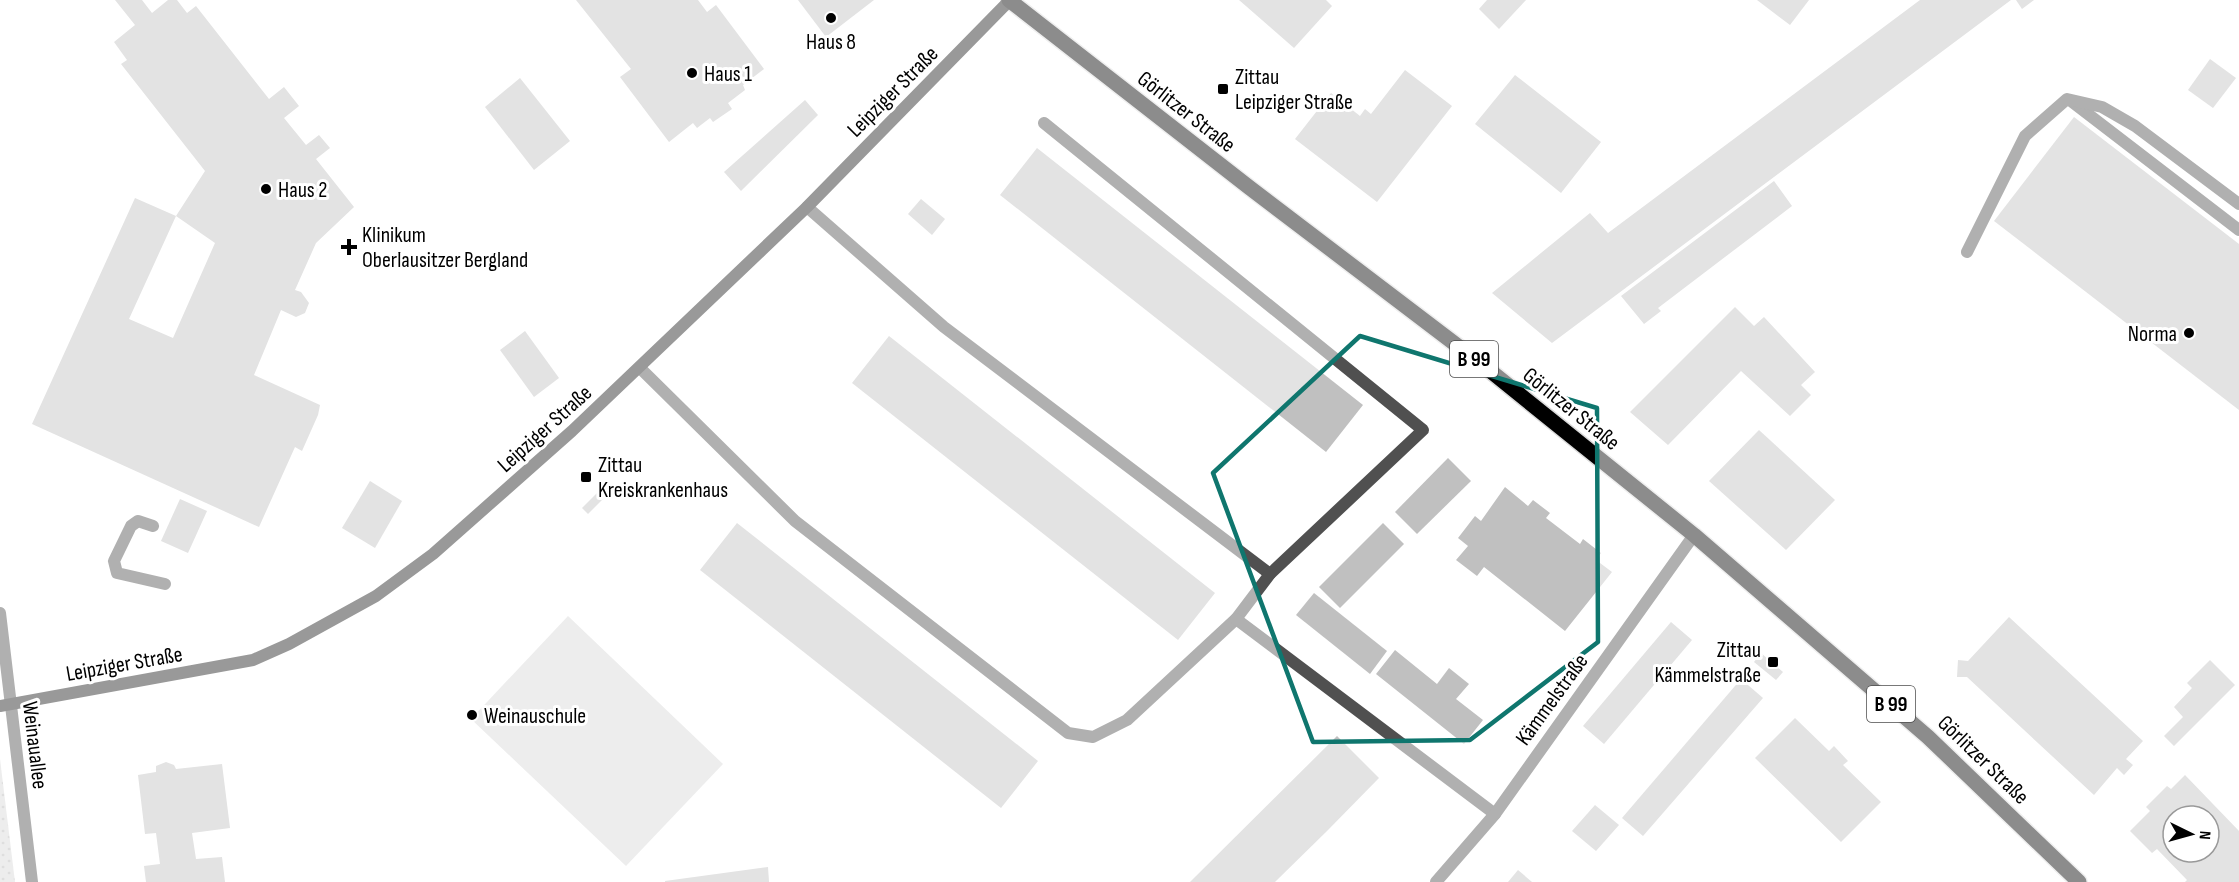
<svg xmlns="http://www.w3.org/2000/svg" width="2239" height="882" viewBox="0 0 2239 882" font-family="'Sofia Sans Condensed',sans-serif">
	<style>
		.grass { fill: url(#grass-dots) }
		.park { fill: #d7d7d7 }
		.building { fill: #c0c0c0; fill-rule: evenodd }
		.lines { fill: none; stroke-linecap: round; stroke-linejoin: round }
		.primary-casing { stroke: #dbdbdb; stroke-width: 18 }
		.service { stroke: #505050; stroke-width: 12 }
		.minor { stroke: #505050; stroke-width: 12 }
		.secondary { stroke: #1d1d1d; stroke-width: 12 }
		.primary { stroke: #000; stroke-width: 15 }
		.marked { fill: none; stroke: #0f766e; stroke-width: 4.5; stroke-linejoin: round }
		.poi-dot { fill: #000; stroke: #fff; stroke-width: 2 }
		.labels { text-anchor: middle; stroke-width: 6; stroke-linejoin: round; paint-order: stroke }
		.shield { fill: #fff; stroke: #4c4c4c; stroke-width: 1.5 }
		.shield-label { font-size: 21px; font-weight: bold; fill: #000 }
		.poi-label { font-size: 22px; fill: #000; stroke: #fff; text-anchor: start }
		.street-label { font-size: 22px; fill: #000; stroke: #fff }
	</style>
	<defs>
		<pattern id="grass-dots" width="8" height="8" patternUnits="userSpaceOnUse" patternTransform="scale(1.5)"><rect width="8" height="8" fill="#d7d7d7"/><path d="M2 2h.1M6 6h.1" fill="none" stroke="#b7b7b7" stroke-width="1.8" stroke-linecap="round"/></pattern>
	</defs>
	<rect width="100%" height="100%" fill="#fff"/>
	<path class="grass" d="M0,759L15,882H0Z"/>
	<path class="park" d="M568,616L723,764L626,866L471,719Z"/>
	<g class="building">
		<path d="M115,0H142L152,13L168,0H177L187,13L196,6L269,99L284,87L299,106L284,118L306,145L319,135L330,148L316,159L354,207L316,243L295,290L301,292L309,303L305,313L296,317L281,310L254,375L320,405L318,415L302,451L295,447L259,527L32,424L135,198L176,216L129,319L173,338L215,243L176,216L205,171L121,64L127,60L114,42L135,25Z"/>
		<path d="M576,0H698L707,12L716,5L764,69L743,85L745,90L728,103L732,109L713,122L710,118L697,128L693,123L669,142L620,77L631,69Z"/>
		<path d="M798,0H874L826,37Z"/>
		<path d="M1239,0H1326L1332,6L1294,48Z"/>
		<path d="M1487,0H1526L1499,29L1479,9Z"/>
		<path d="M1757,0H1809L1790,25Z"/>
		<path d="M1920,0H2011L1552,343L1492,293L1590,213L1608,233Z"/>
		<path d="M2016,0H2034L2022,9Z"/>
		<path d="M2210,59L2236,78L2213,108L2188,90Z"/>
		<path d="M1405,70L1452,106L1377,202L1295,139L1331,93L1360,116L1365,109L1371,114Z"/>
		<path d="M1515,75L1601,142L1561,193L1475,124Z"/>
		<path d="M520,78L570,141L534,170L485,107Z"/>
		<path d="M805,100L818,115L741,191L724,172Z"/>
		<path d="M2074,117L2239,244V410L1994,221Z"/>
		<path d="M1037,148L1363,405L1326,452L1000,195Z"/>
		<path d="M1774,181L1792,206L1658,308L1661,311L1644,324L1621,296Z"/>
		<path d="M921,199L945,219L932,235L908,214Z"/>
		<path d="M1735,307L1754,326L1764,317L1815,372L1801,385L1811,395L1790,416L1741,371L1668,445L1630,412Z"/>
		<path d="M525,331L559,378L534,397L500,350Z"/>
		<path d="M889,336L1215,593L1178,640L852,383Z"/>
		<path d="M1759,430L1835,500L1786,550L1709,481Z"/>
		<path d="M1448,458L1471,481L1417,534L1395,512Z"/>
		<path d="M370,481L402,501L375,548L342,528Z"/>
		<path d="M1505,487L1528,506L1533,500L1550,513L1546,518L1580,544L1583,539L1601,553L1596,560L1612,572L1565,631L1484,567L1477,576L1456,560L1468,546L1458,538L1475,516L1481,521Z"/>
		<path d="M601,489L607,495L588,514L582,508Z"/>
		<path d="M180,499L207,511L188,553L161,541Z"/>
		<path d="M737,523L1038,761L1001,808L700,570Z"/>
		<path d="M1383,523L1404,544L1340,608L1319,587Z"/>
		<path d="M1314,593L1387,651L1370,674L1296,615Z"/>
		<path d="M2009,617L2143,741L2126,759L2133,765L2124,775L2117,768L2094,795L1967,677H1957L1958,660L1968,661Z"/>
		<path d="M1671,622L1692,640L1604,744L1583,726Z"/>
		<path d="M1395,650L1437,684L1449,668L1469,684L1456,699L1483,720L1464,744L1376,674Z"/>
		<path d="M1761,653L1783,672L1776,680L1754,662Z"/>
		<path d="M2210,660L2235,685L2174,746L2164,736L2183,717L2174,707L2192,688L2187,683Z"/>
		<path d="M1741,679L1763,698L1643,836L1622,818Z"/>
		<path d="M1795,718L1829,751L1834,746L1848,761L1843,765L1881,802L1841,842L1755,758Z"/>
		<path d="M1337,736L1379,778L1327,831L1275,882H1190Z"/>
		<path d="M166,762L174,765L176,769L222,764L230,828L192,833L196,859L222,857L225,882H146L144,866L160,864L156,833L145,834L138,775L156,772V766Z"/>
		<path d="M2185,775L2239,831V882H2185L2187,880L2157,849L2152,853L2130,831L2150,811L2146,807L2167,786L2171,789ZM2173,816H2209V852H2173Z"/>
		<path d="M1595,805L1619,825L1596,851L1572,831Z"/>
		<path d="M768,867L769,882H665V881Z"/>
		<path d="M1518,870L1532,882H1508Z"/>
	</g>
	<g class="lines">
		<defs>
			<path id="primary" d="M1009,0L1250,188L1488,369L1694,535L1928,737L2079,882"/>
		</defs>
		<use href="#primary" class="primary-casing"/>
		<g class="service">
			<path d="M2071,101L2239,230"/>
			<path d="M807,207L944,327L1270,574"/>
			<path d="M1967,252L2025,136L2067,99L2102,107L2135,126L2239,204"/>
			<path d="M640,368L795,521L1068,733L1093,737L1127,720L1236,619L1270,574L1423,430L1044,123"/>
			<path d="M153,526L138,521L131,526L114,561L117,573L165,584"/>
			<path d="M1236,619L1495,814"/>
		</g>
		<g class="minor">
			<path d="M0,613L32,882"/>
			<path d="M1436,882L1495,814L1694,535"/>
		</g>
		<path class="secondary" d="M0,706L253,660L289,644L376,596L433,554L572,431L807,207L1010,0"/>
		<use href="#primary" class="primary"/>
	</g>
	<path d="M0 0H2239V882H0ZM1360,336L1597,408L1598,642L1470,740L1313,742L1213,473Z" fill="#fff" fill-opacity=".55" fill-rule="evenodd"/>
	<path class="marked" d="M1360,336L1597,408L1598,642L1470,740L1313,742L1213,473Z"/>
	<g class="poi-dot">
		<circle cx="831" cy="18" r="6"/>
		<circle cx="692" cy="73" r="6"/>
		<rect x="1217" y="83" width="12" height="12" rx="3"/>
		<circle cx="266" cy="189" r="6"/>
		<path d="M346 238h6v6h6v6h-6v6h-6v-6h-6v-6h6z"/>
		<circle cx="2189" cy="333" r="6"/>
		<rect x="580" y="471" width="12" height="12" rx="3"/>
		<rect x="1767" y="656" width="12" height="12" rx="3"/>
		<circle cx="472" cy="715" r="6"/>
	</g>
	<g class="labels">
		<g class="shield">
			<rect x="1450" y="341" width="48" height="36" rx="4.5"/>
			<rect x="1867" y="686" width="48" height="36" rx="4.5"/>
		</g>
		<g class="shield-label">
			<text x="1474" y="366">B 99</text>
			<text x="1891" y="711">B 99</text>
		</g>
		<g class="poi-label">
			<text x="831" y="49" text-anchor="middle">Haus 8</text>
			<text x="704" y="81">Haus 1</text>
			<text x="1235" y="84">Zittau<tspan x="1235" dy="25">Leipziger Straße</tspan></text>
			<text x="278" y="197">Haus 2</text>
			<text x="362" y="242">Klinikum<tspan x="362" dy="25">Oberlausitzer Bergland</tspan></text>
			<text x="2177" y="341" text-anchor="end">Norma</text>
			<text x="598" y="472">Zittau<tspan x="598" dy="25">Kreiskrankenhaus</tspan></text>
			<text x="1761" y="657" text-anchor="end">Zittau<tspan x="1761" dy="25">Kämmelstraße</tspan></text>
			<text x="484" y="723">Weinauschule</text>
		</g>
		<g class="street-label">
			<text transform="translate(892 91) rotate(-45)" y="8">Leipziger Straße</text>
			<text transform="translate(1187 111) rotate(38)" y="8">Görlitzer Straße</text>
			<text transform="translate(1572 408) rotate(39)" y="8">Görlitzer Straße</text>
			<text transform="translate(544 428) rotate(-42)" y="8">Leipziger Straße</text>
			<text transform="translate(124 663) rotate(-10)" y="8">Leipziger Straße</text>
			<text transform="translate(1551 699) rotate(-54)" y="8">Kämmelstraße</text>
			<text transform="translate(36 745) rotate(83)" y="8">Weinauallee</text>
			<text transform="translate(1984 759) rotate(44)" y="8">Görlitzer Straße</text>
		</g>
	</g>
	<g transform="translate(2191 834) rotate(95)"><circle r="28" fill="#ffffff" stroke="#999999" stroke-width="1.5"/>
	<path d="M0-4.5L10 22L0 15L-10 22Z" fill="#000000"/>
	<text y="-9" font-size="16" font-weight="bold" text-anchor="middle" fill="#000000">N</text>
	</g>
</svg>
